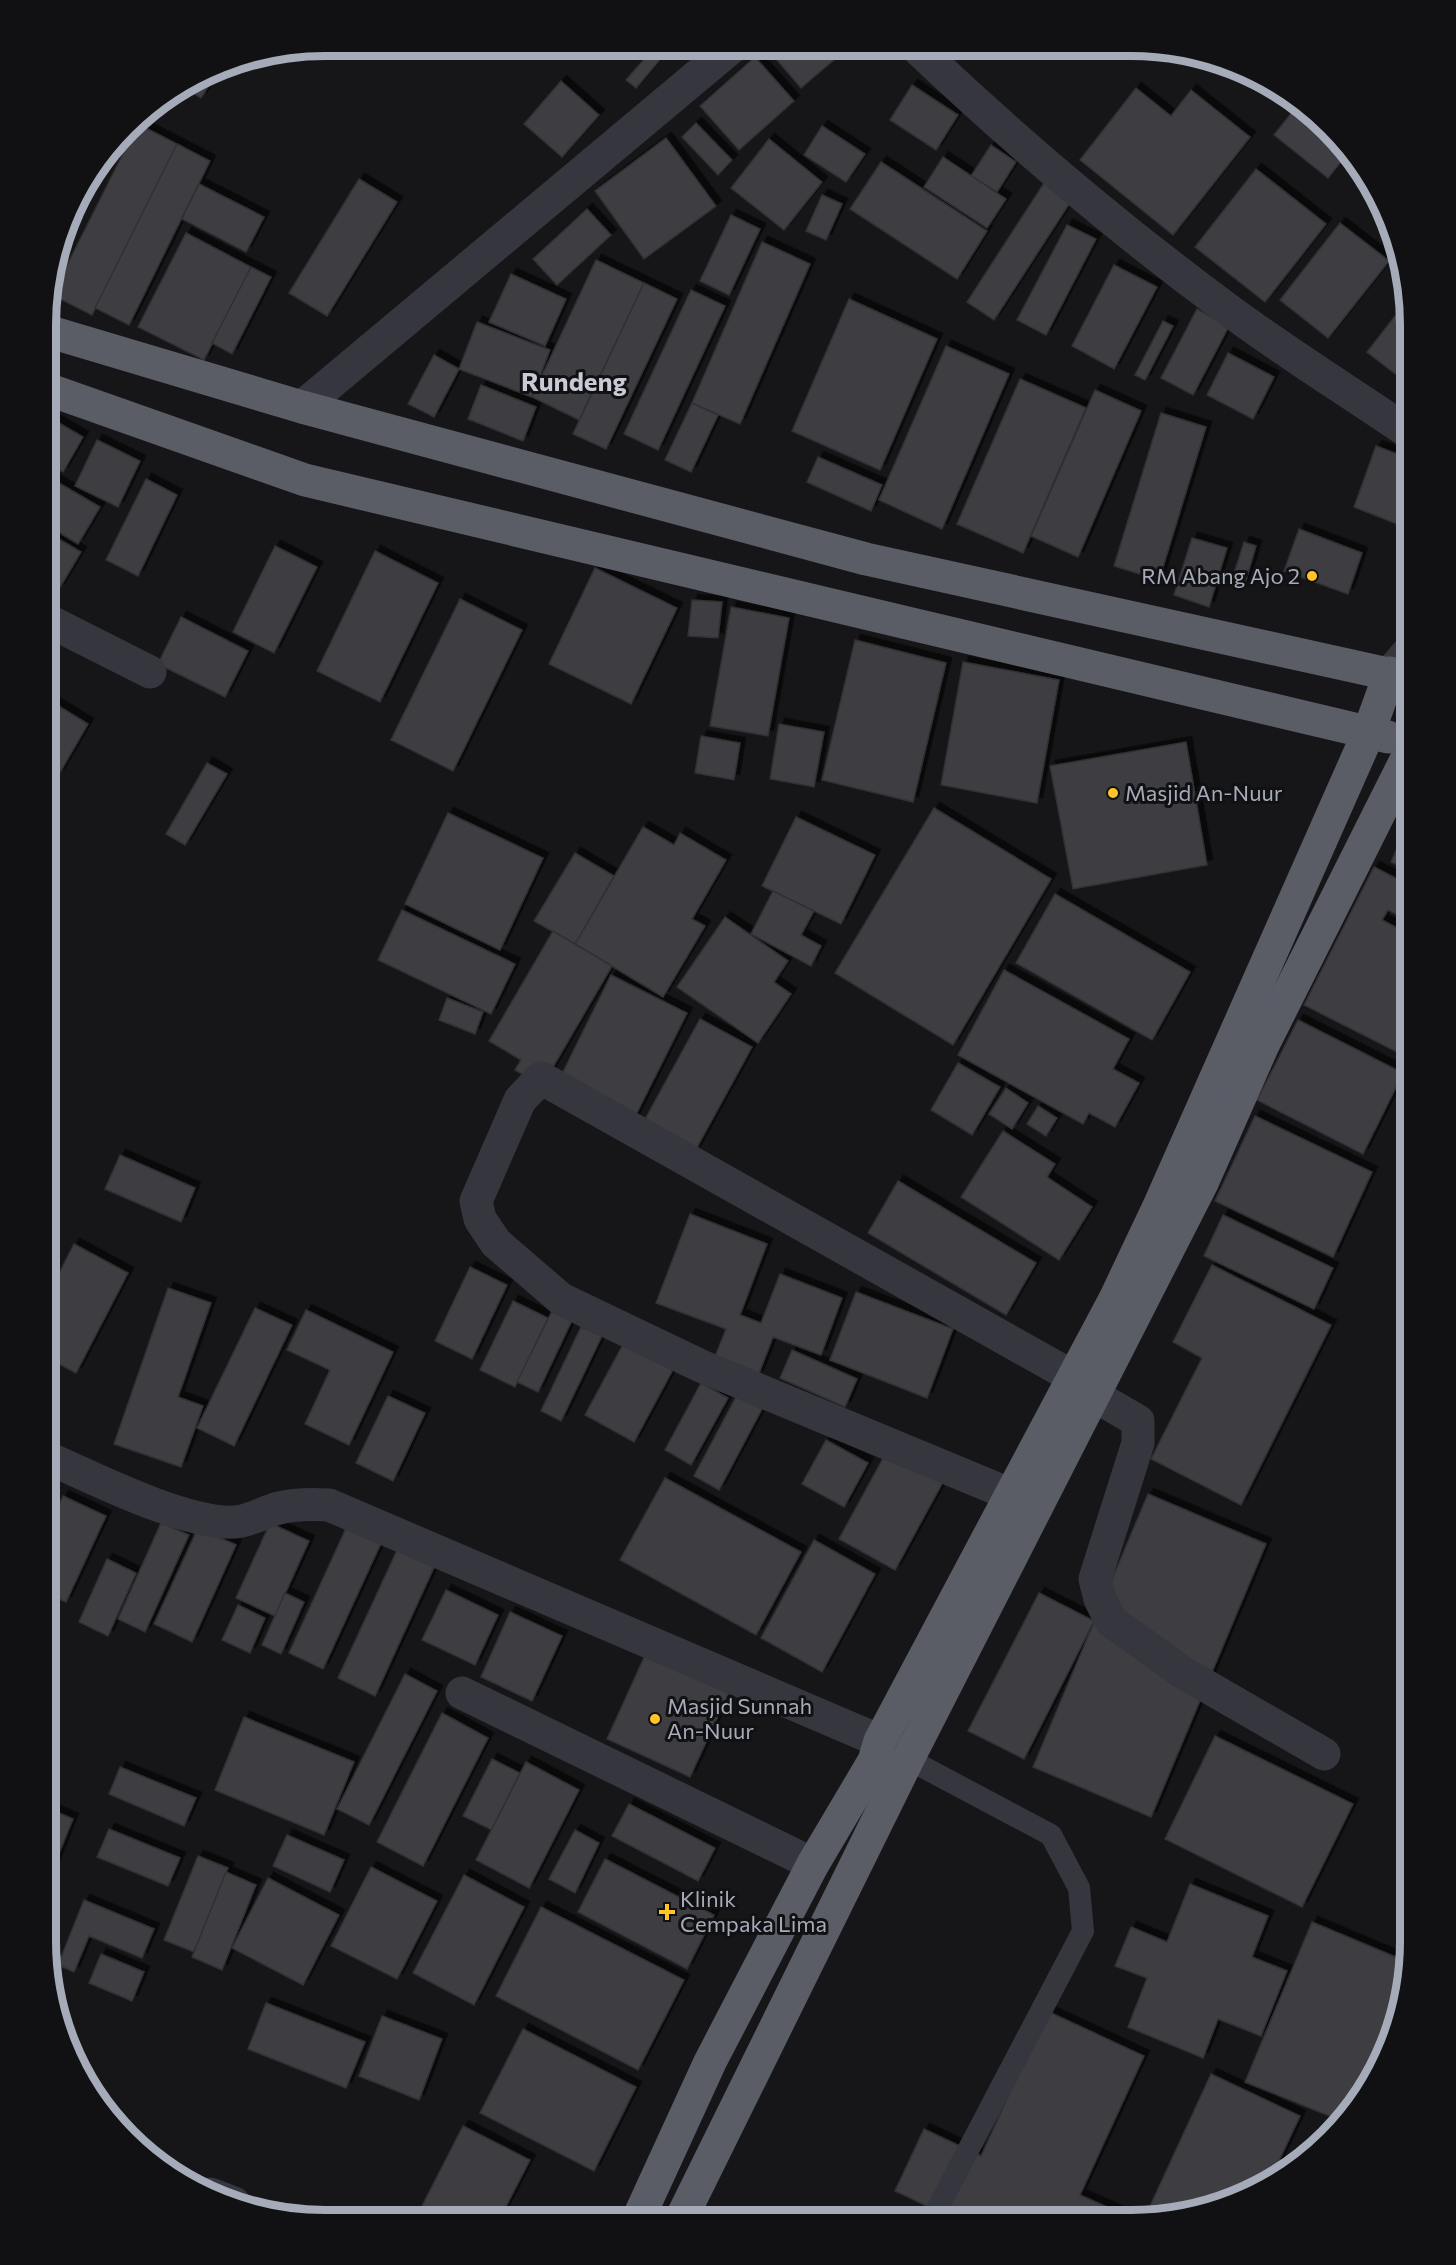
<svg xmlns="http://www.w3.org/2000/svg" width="1456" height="2265" viewBox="0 0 1456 2265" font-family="Commissioner,sans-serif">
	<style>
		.building { fill: #3d3e43; stroke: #303034; stroke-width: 1.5; filter: url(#shadow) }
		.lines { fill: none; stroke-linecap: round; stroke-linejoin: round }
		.service { stroke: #36373e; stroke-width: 22 }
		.minor { stroke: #36373e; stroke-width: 33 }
		.trunk { stroke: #5a5c66; stroke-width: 33 }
		.poi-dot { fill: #ffc427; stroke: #111113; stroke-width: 2 }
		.labels { text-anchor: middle; stroke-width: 6; stroke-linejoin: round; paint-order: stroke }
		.poi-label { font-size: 22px; fill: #a6abba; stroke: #111113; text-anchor: start }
		.quarter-label { font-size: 26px; font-weight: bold; fill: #c8cbd5; stroke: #111113 }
		.rim { fill: none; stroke: #a6abba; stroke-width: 8 }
	</style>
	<defs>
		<filter id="shadow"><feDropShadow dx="5.5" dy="-5.5" stdDeviation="0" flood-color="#0009"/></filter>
	</defs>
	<rect width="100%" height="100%" fill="#161618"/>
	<g class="building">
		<path d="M456,45H482L471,58Z"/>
		<path d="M765,46L849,47L801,88Z"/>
		<path d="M654,48L663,56L636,88L626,80Z"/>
		<path d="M755,57L794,101L739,150L700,106Z"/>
		<path d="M221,66L201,98L184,87L218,66Z"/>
		<path d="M561,81L599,115L562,157L524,124Z"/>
		<path d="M912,85L958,115L936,150L890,120Z"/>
		<path d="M1136,88L1171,116L1191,90L1250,137L1173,235L1080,160Z"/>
		<path d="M1300,102L1350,151L1328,178L1274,135Z"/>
		<path d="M696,123L732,160L718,175L682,137Z"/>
		<path d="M138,124L177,144L92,315L52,295Z"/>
		<path d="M822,126L865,154L846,182L804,155Z"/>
		<path d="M666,138L716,206L644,259L595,191Z"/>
		<path d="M769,139L822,182L784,230L731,188Z"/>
		<path d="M177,144L210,161L129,325L95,308Z"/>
		<path d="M991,145L1016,162L997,192L971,176Z"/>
		<path d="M943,157L1006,199L987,228L924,187Z"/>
		<path d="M881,162L987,231L957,279L850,209Z"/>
		<path d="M1256,169L1326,224L1265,302L1195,247Z"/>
		<path d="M359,179L397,202L327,316L289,293Z"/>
		<path d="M1046,180L1073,198L994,320L967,302Z"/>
		<path d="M199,184L264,217L246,252L182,219Z"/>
		<path d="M822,195L842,204L826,240L806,231Z"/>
		<path d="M587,209L611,235L557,285L533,259Z"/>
		<path d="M731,215L760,229L729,295L700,281Z"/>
		<path d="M1340,223L1389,261L1328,338L1280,300Z"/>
		<path d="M1067,225L1096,239L1046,335L1017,320Z"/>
		<path d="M186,233L251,267L204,360L138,327Z"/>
		<path d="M762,242L810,264L740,424L692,403Z"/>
		<path d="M596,260L644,283L579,420L532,397Z"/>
		<path d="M1114,265L1157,287L1114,369L1072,346Z"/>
		<path d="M251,267L271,277L232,354L212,343Z"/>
		<path d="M511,274L566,299L545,346L489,322Z"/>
		<path d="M644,283L677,299L606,449L573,434Z"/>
		<path d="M691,290L725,306L658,450L624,434Z"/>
		<path d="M849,299L937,339L880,470L792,431Z"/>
		<path d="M1197,309L1229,326L1193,395L1161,378Z"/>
		<path d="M1395,316L1411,328V386L1367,352Z"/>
		<path d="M1163,321L1173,326L1145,380L1135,375Z"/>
		<path d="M477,322L550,350L532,397L459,369Z"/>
		<path d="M946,346L1009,374L942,529L879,500Z"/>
		<path d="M1228,353L1274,377L1253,419L1207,395Z"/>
		<path d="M434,355L459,369L434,417L408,404Z"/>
		<path d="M1020,379L1086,408L1023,553L957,524Z"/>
		<path d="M481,385L536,407L523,441L468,419Z"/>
		<path d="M1095,390L1141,411L1078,557L1031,536Z"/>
		<path d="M692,403L718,415L691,472L665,460Z"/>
		<path d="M1161,413L1206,427L1159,580L1114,566Z"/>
		<path d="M47,416L83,437L63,472L47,463Z"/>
		<path d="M97,440L140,461L118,507L75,486Z"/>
		<path d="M1376,446L1411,459V485L1397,524L1354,507Z"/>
		<path d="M818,457L882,485L871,511L807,482Z"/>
		<path d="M47,476L100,507L78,544L47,525Z"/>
		<path d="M146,479L177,495L138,576L106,560Z"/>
		<path d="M1299,529L1362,553L1348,594L1284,571Z"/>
		<path d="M47,532L81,552L59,589L47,582Z"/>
		<path d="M1192,538L1227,548L1209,607L1174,595Z"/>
		<path d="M1244,542L1256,546L1244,587L1231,583Z"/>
		<path d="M275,546L317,567L274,653L233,632Z"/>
		<path d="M375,551L438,583L380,702L317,671Z"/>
		<path d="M595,568L677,608L631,704L549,664Z"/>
		<path d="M460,599L522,630L453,771L391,740Z"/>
		<path d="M692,600L722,602L718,638L688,636Z"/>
		<path d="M731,607L789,618L768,736L710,726Z"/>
		<path d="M181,617L248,651L225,697L158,664Z"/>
		<path d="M855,640L946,663L913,802L822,780Z"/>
		<path d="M963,662L1059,680L1037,803L941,785Z"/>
		<path d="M52,702L88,724L59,774L47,767V710Z"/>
		<path d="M779,724L824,732L814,787L770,779Z"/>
		<path d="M701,736L740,743L734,780L695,773Z"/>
		<path d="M1186,742L1207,865L1073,889L1050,766Z"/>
		<path d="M207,763L227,774L185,845L166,834Z"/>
		<path d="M934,808L1051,879L953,1045L835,973Z"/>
		<path d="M448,813L543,858L500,950L405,904Z"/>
		<path d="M1411,816V871L1391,862Z"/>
		<path d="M796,817L875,855L841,924L762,886Z"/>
		<path d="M643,827L674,845L680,833L726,860L692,919L705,926L663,997L575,944Z"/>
		<path d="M575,853L614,876L575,944L534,921Z"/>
		<path d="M1374,867L1411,886V922L1388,910L1382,920L1411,935V1059L1304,1005Z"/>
		<path d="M773,891L814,911L801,935L821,946L811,966L751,934Z"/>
		<path d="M1055,894L1190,972L1152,1040L1016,963Z"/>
		<path d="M402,910L515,964L491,1014L378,960Z"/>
		<path d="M725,917L788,961L774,982L791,994L758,1043L677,987Z"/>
		<path d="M553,931L612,966L542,1086L515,1070L521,1060L489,1041Z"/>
		<path d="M1004,970L1129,1039L1113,1069L1139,1083L1115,1127L1089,1113L1083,1124L958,1055Z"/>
		<path d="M611,975L687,1013L633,1121L561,1076Z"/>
		<path d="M447,998L483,1012L475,1034L439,1020Z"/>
		<path d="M700,1019L752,1047L695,1151L643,1123Z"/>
		<path d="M1298,1020L1403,1073L1363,1154L1257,1100Z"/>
		<path d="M958,1063L1000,1087L972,1135L931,1110Z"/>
		<path d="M1006,1088L1028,1103L1012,1129L989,1114Z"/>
		<path d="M1038,1106L1057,1118L1046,1136L1027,1124Z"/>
		<path d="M1255,1116L1372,1172L1333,1257L1215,1201Z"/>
		<path d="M1003,1131L1055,1164L1047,1177L1092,1207L1059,1260L961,1197Z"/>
		<path d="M120,1155L195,1188L181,1222L105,1189Z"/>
		<path d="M898,1181L1036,1263L1006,1315L868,1233Z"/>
		<path d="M690,1214L767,1244L740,1315L761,1323L780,1274L842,1298L821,1355L773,1337L758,1376L714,1359L726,1329L656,1303Z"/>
		<path d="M1223,1215L1333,1268L1314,1309L1204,1256Z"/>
		<path d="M74,1244L128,1273L76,1373L46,1357V1299Z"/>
		<path d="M1212,1265L1331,1325L1241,1505L1151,1459L1202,1358L1173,1342Z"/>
		<path d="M470,1267L507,1285L472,1359L435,1341Z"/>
		<path d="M168,1288L211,1303L178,1397L203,1406L181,1467L114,1444Z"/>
		<path d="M856,1292L953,1329L927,1398L830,1360Z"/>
		<path d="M513,1301L548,1318L515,1387L480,1370Z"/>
		<path d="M555,1305L575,1314L538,1392L517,1382Z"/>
		<path d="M255,1308L292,1325L234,1446L197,1428Z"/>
		<path d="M306,1310L393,1352L349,1445L305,1424L330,1370L287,1350Z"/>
		<path d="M581,1327L602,1336L561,1421L541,1411Z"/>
		<path d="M627,1337L676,1364L634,1442L585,1415Z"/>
		<path d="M792,1350L857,1379L845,1407L780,1378Z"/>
		<path d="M701,1383L728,1398L691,1465L665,1450Z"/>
		<path d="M737,1395L762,1409L719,1490L694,1476Z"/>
		<path d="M388,1396L425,1413L393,1481L356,1463Z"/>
		<path d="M826,1440L868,1463L844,1507L802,1484Z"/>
		<path d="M887,1451L943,1482L895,1570L839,1539Z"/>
		<path d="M665,1478L801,1552L756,1635L620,1560Z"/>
		<path d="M1148,1494L1266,1544L1151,1817L1033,1767Z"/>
		<path d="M63,1496L106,1516L66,1602L45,1593L46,1534Z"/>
		<path d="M161,1523L189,1535L145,1632L118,1619Z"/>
		<path d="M270,1523L309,1541L275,1616L236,1598Z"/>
		<path d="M348,1524L382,1541L323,1669L289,1653Z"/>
		<path d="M198,1528L236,1545L192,1642L154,1624Z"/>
		<path d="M814,1540L875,1574L822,1672L761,1638Z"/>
		<path d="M399,1546L436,1563L375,1696L338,1678Z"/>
		<path d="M107,1559L136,1573L108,1636L79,1622Z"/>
		<path d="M446,1590L498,1615L475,1665L422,1640Z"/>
		<path d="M285,1593L304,1602L281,1654L262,1645Z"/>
		<path d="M1039,1593L1094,1621L1024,1759L968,1731Z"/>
		<path d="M238,1605L265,1618L250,1653L222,1640Z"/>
		<path d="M510,1612L562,1636L532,1701L481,1677Z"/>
		<path d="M647,1651L730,1690L690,1777L607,1739Z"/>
		<path d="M405,1674L437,1691L369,1825L337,1809Z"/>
		<path d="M442,1713L488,1738L423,1866L377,1842Z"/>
		<path d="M244,1717L354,1762L324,1835L215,1790Z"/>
		<path d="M1215,1736L1353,1804L1302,1907L1165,1839Z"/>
		<path d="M492,1759L520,1773L492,1830L463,1816Z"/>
		<path d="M526,1762L579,1790L529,1888L476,1860Z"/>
		<path d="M120,1767L196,1798L184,1826L109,1794Z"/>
		<path d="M629,1804L715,1848L698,1881L612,1836Z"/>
		<path d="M45,1807L73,1819L54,1866L45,1863Z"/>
		<path d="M109,1829L180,1858L168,1886L97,1857Z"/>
		<path d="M575,1830L599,1843L575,1893L549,1879Z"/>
		<path d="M287,1835L344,1860L330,1892L273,1866Z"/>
		<path d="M198,1856L228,1868L194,1952L164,1940Z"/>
		<path d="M605,1859L714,1915L687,1969L578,1912Z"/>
		<path d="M371,1867L437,1901L397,1979L331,1946Z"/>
		<path d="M226,1872L256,1885L222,1970L192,1957Z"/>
		<path d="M464,1875L524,1907L474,2005L413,1973Z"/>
		<path d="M268,1878L339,1915L303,1985L232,1948Z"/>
		<path d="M1190,1884L1268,1916L1252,1957L1287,1971L1261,2036L1218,2019L1203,2058L1128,2027L1147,1978L1115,1966L1131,1927L1167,1942Z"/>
		<path d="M84,1900L154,1929L142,1958L89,1936L74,1972L58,1965Z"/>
		<path d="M541,1907L684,1980L638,2070L496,1996Z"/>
		<path d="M1312,1922L1410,1963L1390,2047L1353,2110L1342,2121L1245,2082Z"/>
		<path d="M101,1954L144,1972L132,2001L89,1983Z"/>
		<path d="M266,2003L365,2042L346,2088L248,2049Z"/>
		<path d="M1047,2011L1144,2056L1080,2195L1130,2217L1128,2220H956L895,2191L924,2129L981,2156Z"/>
		<path d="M382,2016L442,2039L419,2100L359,2076Z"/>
		<path d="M523,2029L636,2087L594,2171L480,2113Z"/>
		<path d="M1211,2074L1300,2116L1270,2180L1239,2199L1145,2217Z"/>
		<path d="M463,2126L530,2160L500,2218H435L420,2210Z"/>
	</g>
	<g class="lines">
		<path class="service" d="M908,1759L1051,1835L1079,1888L1083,1931L932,2219"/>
		<g class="minor">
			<path d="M916,47C1015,141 1120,230 1230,311C1288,354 1351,393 1411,434"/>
			<path d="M302,407L733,46"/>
			<path d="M47,620L150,672"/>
			<path d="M1390,673L1411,649"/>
			<path d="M1095,1396L1138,1421V1443L1095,1579L1100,1599L1111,1621L1182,1672L1324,1754"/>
			<path d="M46,1457C93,1478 186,1525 235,1522C250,1521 264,1512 279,1508C295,1504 312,1504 329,1505L880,1741L903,1756"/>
			<path d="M1012,1495L701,1366L561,1299L496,1243L480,1219L476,1201L520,1100L541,1078L1075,1378"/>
			<path d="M462,1693L813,1864"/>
			<path d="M210,2194L234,2203"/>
		</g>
		<g class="trunk">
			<path d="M47,331L302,407L866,559L1411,679"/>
			<path d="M47,389L305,480L1388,737"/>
			<path d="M638,2219L710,2062L813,1864L874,1761L880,1741L1115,1299L1160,1204L1368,734L1390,673"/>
			<path d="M681,2219L908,1759L1202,1183L1263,1045L1411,750"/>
		</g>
	</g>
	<g class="poi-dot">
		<circle cx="1312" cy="576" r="6"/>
		<circle cx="1113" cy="793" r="6"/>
		<circle cx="655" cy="1719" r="6"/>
		<path d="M664 1903h6v6h6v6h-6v6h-6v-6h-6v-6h6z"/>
	</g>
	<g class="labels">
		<g class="poi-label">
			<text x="1300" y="584" text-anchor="end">RM Abang Ajo 2</text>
			<text x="1125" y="801">Masjid An-Nuur</text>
			<text x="667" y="1714">Masjid Sunnah<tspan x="667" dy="25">An-Nuur</tspan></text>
			<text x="680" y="1907">Klinik<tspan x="680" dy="25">Cempaka Lima</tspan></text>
		</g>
		<g class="quarter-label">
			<text x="574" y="391">Rundeng</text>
		</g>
	</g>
	<path d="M0 0H1456V2265H0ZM325 56H1131A269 269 0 0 1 1400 325V1941A269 269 0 0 1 1131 2210H325A269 269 0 0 1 56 1941V325A269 269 0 0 1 325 56Z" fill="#111113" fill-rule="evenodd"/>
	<path class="rim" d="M325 56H1131A269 269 0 0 1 1400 325V1941A269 269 0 0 1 1131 2210H325A269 269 0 0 1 56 1941V325A269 269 0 0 1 325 56Z"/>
</svg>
